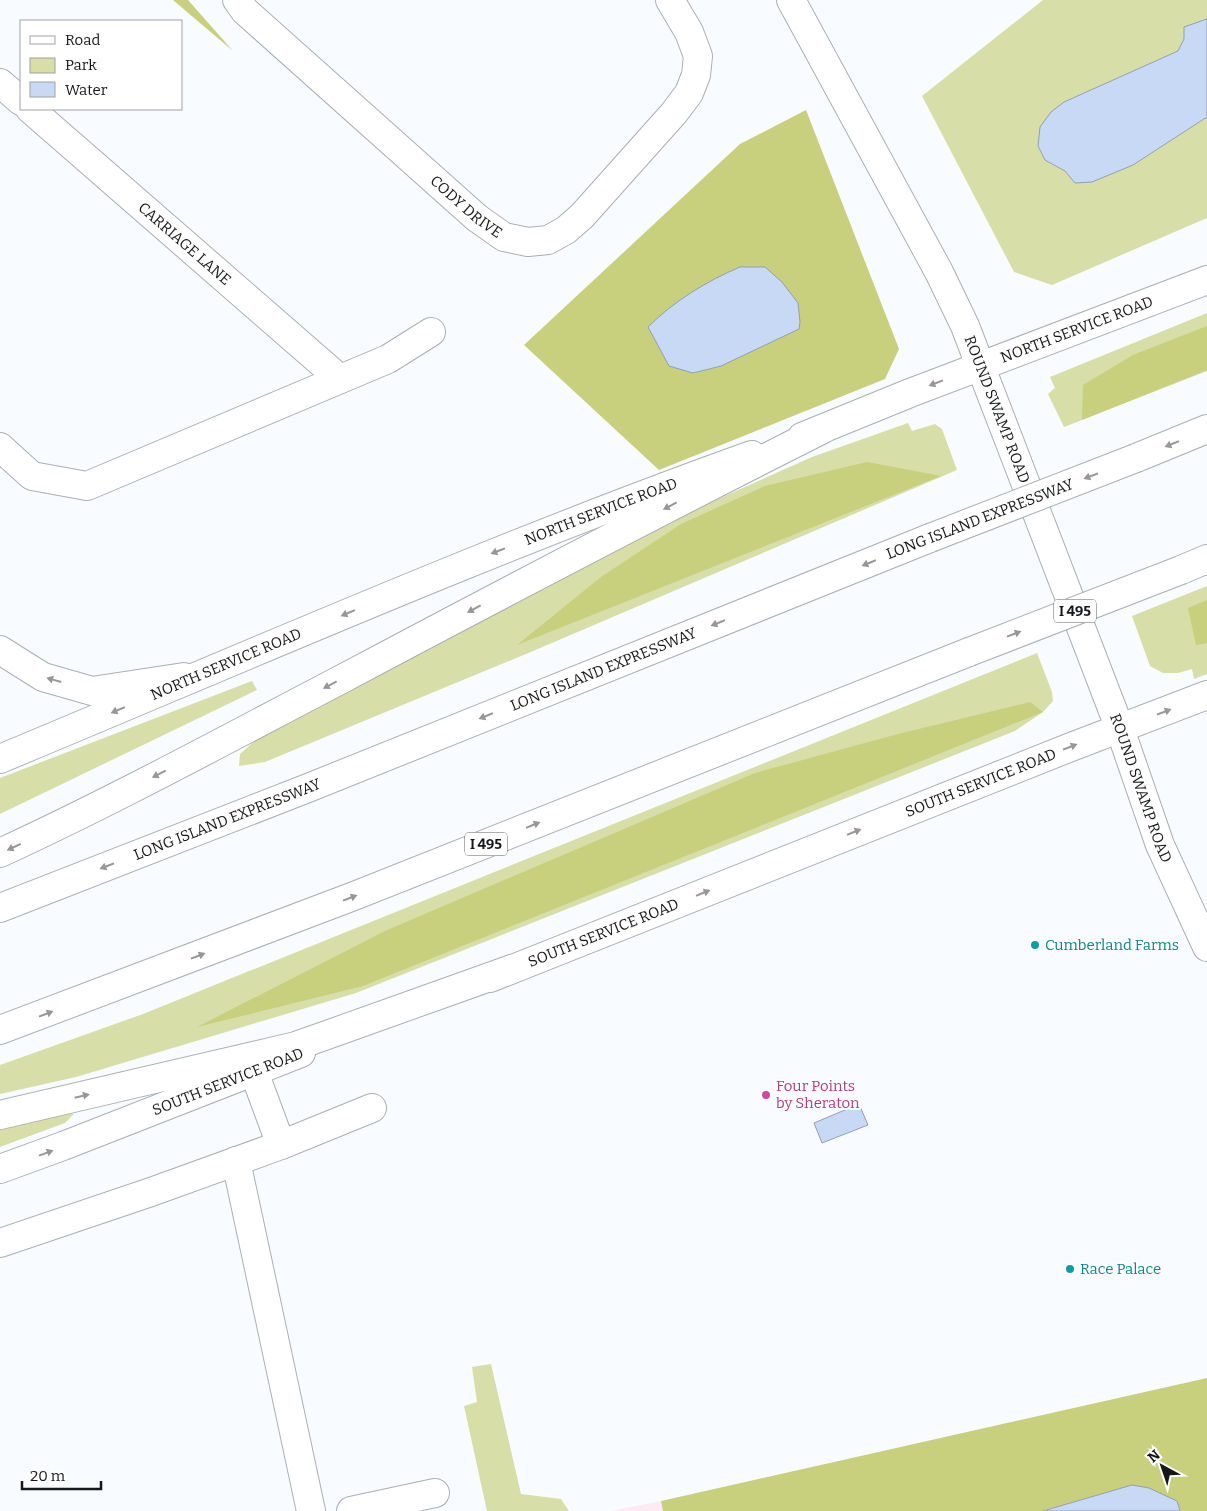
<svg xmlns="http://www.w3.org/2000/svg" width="1207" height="1511" viewBox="0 0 1207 1511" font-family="Bitter,serif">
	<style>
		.industrial { fill: #feeaf3 }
		.green { fill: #d8dea8 }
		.forest { fill: #c8cf7d; fill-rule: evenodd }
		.water { fill: #c8d9f5; stroke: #929fb3 }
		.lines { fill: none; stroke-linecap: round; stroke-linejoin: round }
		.minor-casing { stroke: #aaafb5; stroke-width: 30 }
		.major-casing { stroke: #aaafb5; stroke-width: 30 }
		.highway-casing { stroke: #aaafb5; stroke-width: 30 }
		.minor { stroke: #fff; stroke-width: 28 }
		.major { stroke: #fff; stroke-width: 28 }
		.highway { stroke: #fff; stroke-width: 28 }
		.highway-bridge-casing { stroke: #aaafb5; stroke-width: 30; stroke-linecap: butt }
		.highway-bridge { stroke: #fff; stroke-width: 28 }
		.oneway { fill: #969798 }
		.culture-dot { fill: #0f9aa8; stroke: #fff; stroke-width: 2 }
		.hotel-dot { fill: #d1479c; stroke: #fff; stroke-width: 2 }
		.labels { text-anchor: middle; stroke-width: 4; stroke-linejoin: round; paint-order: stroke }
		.shield { fill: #fff; stroke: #5b5d5e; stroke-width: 1 }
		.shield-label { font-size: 14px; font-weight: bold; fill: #151719 }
		.street-label { font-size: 15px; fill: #151719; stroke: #fff }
		.culture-label { font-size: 15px; fill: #0d838f; stroke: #fff; text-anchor: start }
		.hotel-label { font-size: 15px; fill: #b23c85; stroke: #fff; text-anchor: start }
	</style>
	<rect width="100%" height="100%" fill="#f8fbff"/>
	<path class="industrial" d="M661,1501L663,1511H610Z"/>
	<g class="green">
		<path d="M1043,0H1207V19C1193,24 1184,38 1178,51L1064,102L1045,160L1065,171L1075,183L1133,165L1207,117V218L1052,285L1014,272L922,96Z"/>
		<path d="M1207,313V371L1064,427L1048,394L1055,388L1050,377Z"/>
		<path d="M908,423L912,431L935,424L942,429L957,470L526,654L265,762L239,766L240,754L261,735L651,529L812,457Z"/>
		<path d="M1207,586V674L1194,679L1192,669L1178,673H1163L1150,666L1132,616Z"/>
		<path d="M1037,653L1052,692L1053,701L1043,712L1015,731L356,993L76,1077L0,1094V1065L143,1014Z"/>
		<path d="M252,681L257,690L0,814V778Z"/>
		<path d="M62,1114H74L65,1123L0,1147V1130Z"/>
		<path d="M491,1364L521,1494L561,1499L569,1511H487L464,1406L477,1402L472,1367Z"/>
	</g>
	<g class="forest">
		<path d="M173,0H188L233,51Z"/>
		<path d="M806,110L899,349L885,379L659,470L524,345L740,144ZM798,329L721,366L693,373L686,370Z"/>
		<path d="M1207,326V370L1082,420L1083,385L1133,355Z"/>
		<path d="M867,462L941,476L517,645L601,577L681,524L765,486Z"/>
		<path d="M1207,600V643L1196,645L1188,608Z"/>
		<path d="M1030,702L1043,712L363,986L197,1027L385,931L755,773L898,734Z"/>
		<path d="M1207,1378V1511H1180L1177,1501L1132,1485L1043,1511H663L661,1501Z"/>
	</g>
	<g class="water">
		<path d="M1207,19V117L1133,165L1092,182L1075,183L1065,171L1045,160L1038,146L1040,127L1051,112L1064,102L1178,51L1184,39V27Z"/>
		<path d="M740,267H765L782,282L798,303L800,322L799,329L721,366L693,373L669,366L648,327C674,301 707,281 740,267Z"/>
		<path d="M859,1104L868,1125L822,1143L814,1123Z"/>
		<path d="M1132,1485L1149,1488L1177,1501L1180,1511H1043Z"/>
	</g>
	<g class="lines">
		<defs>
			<g id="minor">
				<path id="s1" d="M237,0L245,11L477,218L504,237L528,242L548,240L566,230L582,216L674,113L689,93L696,75L698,56L689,32L670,0"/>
				<path d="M0,83L21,101"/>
				<path id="s2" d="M30,109L340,379"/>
				<path d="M0,447L32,476L87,486L388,359L431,332"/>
				<path d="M0,650L43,677L92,691L184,677"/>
				<path d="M281,1145L372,1108"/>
				<path d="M236,1161L311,1511"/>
				<path d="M0,1243L151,1192L281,1145L254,1072"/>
				<path d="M351,1511L435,1493"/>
			</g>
			<g id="major">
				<path id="s3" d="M791,0L939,272L965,326L1120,729L1160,845L1207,947"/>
				<path id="s4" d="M802,437L910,393L1207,280"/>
				<path id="s5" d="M0,759C250,655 497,546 752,455"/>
				<path id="s6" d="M490,978L1071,747L1207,695"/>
				<path id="s7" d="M0,1169L63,1146L301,1053"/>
			</g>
			<g id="highway">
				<path d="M1136,458L1207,429"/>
				<path d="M1181,570L1207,559"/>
				<path d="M0,853C115,800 227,739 340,680C500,595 660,511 823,429"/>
				<path id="s8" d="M0,908L308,788L930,538"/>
				<path d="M0,1030L354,896L969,652"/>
				<path d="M0,1115L296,1046L512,969"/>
			</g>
		</defs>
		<use href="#minor" class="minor-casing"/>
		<use href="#major" class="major-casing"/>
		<use href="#highway" class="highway-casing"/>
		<use href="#minor" class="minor"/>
		<use href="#major" class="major"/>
		<use href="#highway" class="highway"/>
		<defs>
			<g id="highway-bridge">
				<path d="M930,538L1136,458"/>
				<path d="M969,652L1181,570"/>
			</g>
		</defs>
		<use href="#highway-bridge" class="highway-bridge-casing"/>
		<use href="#highway-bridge" class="highway-bridge"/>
	</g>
	<defs><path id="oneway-solid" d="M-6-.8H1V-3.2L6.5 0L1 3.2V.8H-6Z" transform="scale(1.25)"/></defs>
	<g class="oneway">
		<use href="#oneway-solid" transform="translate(936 383) rotate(159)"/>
		<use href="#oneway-solid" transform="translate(1172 444) rotate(158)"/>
		<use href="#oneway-solid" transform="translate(1091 476) rotate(159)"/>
		<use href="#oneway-solid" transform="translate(670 506) rotate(152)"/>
		<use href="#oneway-solid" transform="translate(498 551) rotate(159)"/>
		<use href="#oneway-solid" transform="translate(869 563) rotate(158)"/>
		<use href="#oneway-solid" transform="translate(474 609) rotate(152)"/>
		<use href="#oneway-solid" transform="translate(348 613) rotate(157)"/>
		<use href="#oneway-solid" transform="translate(718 623) rotate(158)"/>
		<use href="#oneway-solid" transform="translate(1014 634) rotate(-21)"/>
		<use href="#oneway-solid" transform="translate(54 680) rotate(-164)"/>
		<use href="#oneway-solid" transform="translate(330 685) rotate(152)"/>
		<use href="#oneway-solid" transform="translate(118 710) rotate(157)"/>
		<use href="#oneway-solid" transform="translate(1164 712) rotate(-21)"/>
		<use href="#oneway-solid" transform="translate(486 716) rotate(158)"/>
		<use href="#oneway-solid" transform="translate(1070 747) rotate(-21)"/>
		<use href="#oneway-solid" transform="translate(159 774) rotate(153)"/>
		<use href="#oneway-solid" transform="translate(533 825) rotate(-22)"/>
		<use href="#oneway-solid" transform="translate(854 832) rotate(-22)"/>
		<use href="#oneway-solid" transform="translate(14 847) rotate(155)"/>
		<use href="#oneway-solid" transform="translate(107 866) rotate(159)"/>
		<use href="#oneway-solid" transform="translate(703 893) rotate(-22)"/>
		<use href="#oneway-solid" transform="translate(350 898) rotate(-21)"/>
		<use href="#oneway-solid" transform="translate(198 956) rotate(-21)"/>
		<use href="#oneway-solid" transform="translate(46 1014) rotate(-21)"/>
		<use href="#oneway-solid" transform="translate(82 1096) rotate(-13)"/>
		<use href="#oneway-solid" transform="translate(46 1153) rotate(-20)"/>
	</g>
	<g class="culture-dot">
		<circle cx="1035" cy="945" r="5"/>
		<circle cx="1070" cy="1269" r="5"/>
	</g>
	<circle class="hotel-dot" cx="766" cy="1095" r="5"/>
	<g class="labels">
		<g class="shield">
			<rect x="1054" y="599.5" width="42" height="23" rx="4"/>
			<rect x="465" y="832.5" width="42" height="23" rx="4"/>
		</g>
		<g class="shield-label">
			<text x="1075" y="616">I 495</text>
			<text x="486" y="849">I 495</text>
		</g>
		<g class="street-label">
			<text dy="5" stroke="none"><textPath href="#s1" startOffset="309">CODY DRIVE</textPath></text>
			<text dy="5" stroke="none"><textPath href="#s2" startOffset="205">CARRIAGE LANE</textPath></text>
			<text dy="5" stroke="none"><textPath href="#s4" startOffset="295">NORTH SERVICE ROAD</textPath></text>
			<text dy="5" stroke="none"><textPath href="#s3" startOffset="459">ROUND SWAMP ROAD</textPath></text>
			<text dy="5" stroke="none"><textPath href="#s5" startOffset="650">NORTH SERVICE ROAD</textPath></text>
			<text transform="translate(980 519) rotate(-21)" y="5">LONG ISLAND EXPRESSWAY</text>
			<text dy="5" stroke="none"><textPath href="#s5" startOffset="245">NORTH SERVICE ROAD</textPath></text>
			<text dy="5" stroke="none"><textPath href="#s8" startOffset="649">LONG ISLAND EXPRESSWAY</textPath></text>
			<text dy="5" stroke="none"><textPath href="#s6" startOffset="528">SOUTH SERVICE ROAD</textPath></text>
			<text dy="5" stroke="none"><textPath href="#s3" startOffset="864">ROUND SWAMP ROAD</textPath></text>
			<text dy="5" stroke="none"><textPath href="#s8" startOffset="244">LONG ISLAND EXPRESSWAY</textPath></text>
			<text dy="5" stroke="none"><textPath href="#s6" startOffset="122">SOUTH SERVICE ROAD</textPath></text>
			<text dy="5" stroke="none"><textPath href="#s7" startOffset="244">SOUTH SERVICE ROAD</textPath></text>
		</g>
		<g class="culture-label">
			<text x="1045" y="950">Cumberland Farms</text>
			<text x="1080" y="1274">Race Palace</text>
		</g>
		<g class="hotel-label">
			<text x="776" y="1091">Four Points<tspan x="776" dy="17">by Sheraton</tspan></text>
		</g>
	</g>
	<rect x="20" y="20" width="162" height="90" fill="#ffffff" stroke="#a1a2a3"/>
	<rect x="30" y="36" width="25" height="8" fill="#ffffff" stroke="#a1a2a3"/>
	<text x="65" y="45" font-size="15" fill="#151719">Road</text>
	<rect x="30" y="58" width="25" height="15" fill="#d8dea8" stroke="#a1a2a3"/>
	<text x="65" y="70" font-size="15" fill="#151719">Park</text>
	<rect x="30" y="82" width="25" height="15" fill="#c8d9f5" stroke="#a1a2a3"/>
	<text x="65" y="95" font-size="15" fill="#151719">Water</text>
	<g transform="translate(1162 1466) rotate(320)" stroke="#ffffff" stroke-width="4" paint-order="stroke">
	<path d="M0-4L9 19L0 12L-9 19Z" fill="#151719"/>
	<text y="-8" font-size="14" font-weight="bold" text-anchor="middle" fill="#151719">N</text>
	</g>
	<path d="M22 1481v8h79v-8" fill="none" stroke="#151719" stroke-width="2.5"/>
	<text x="30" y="1481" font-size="15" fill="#151719" stroke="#ffffff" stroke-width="4" paint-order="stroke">20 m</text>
</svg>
